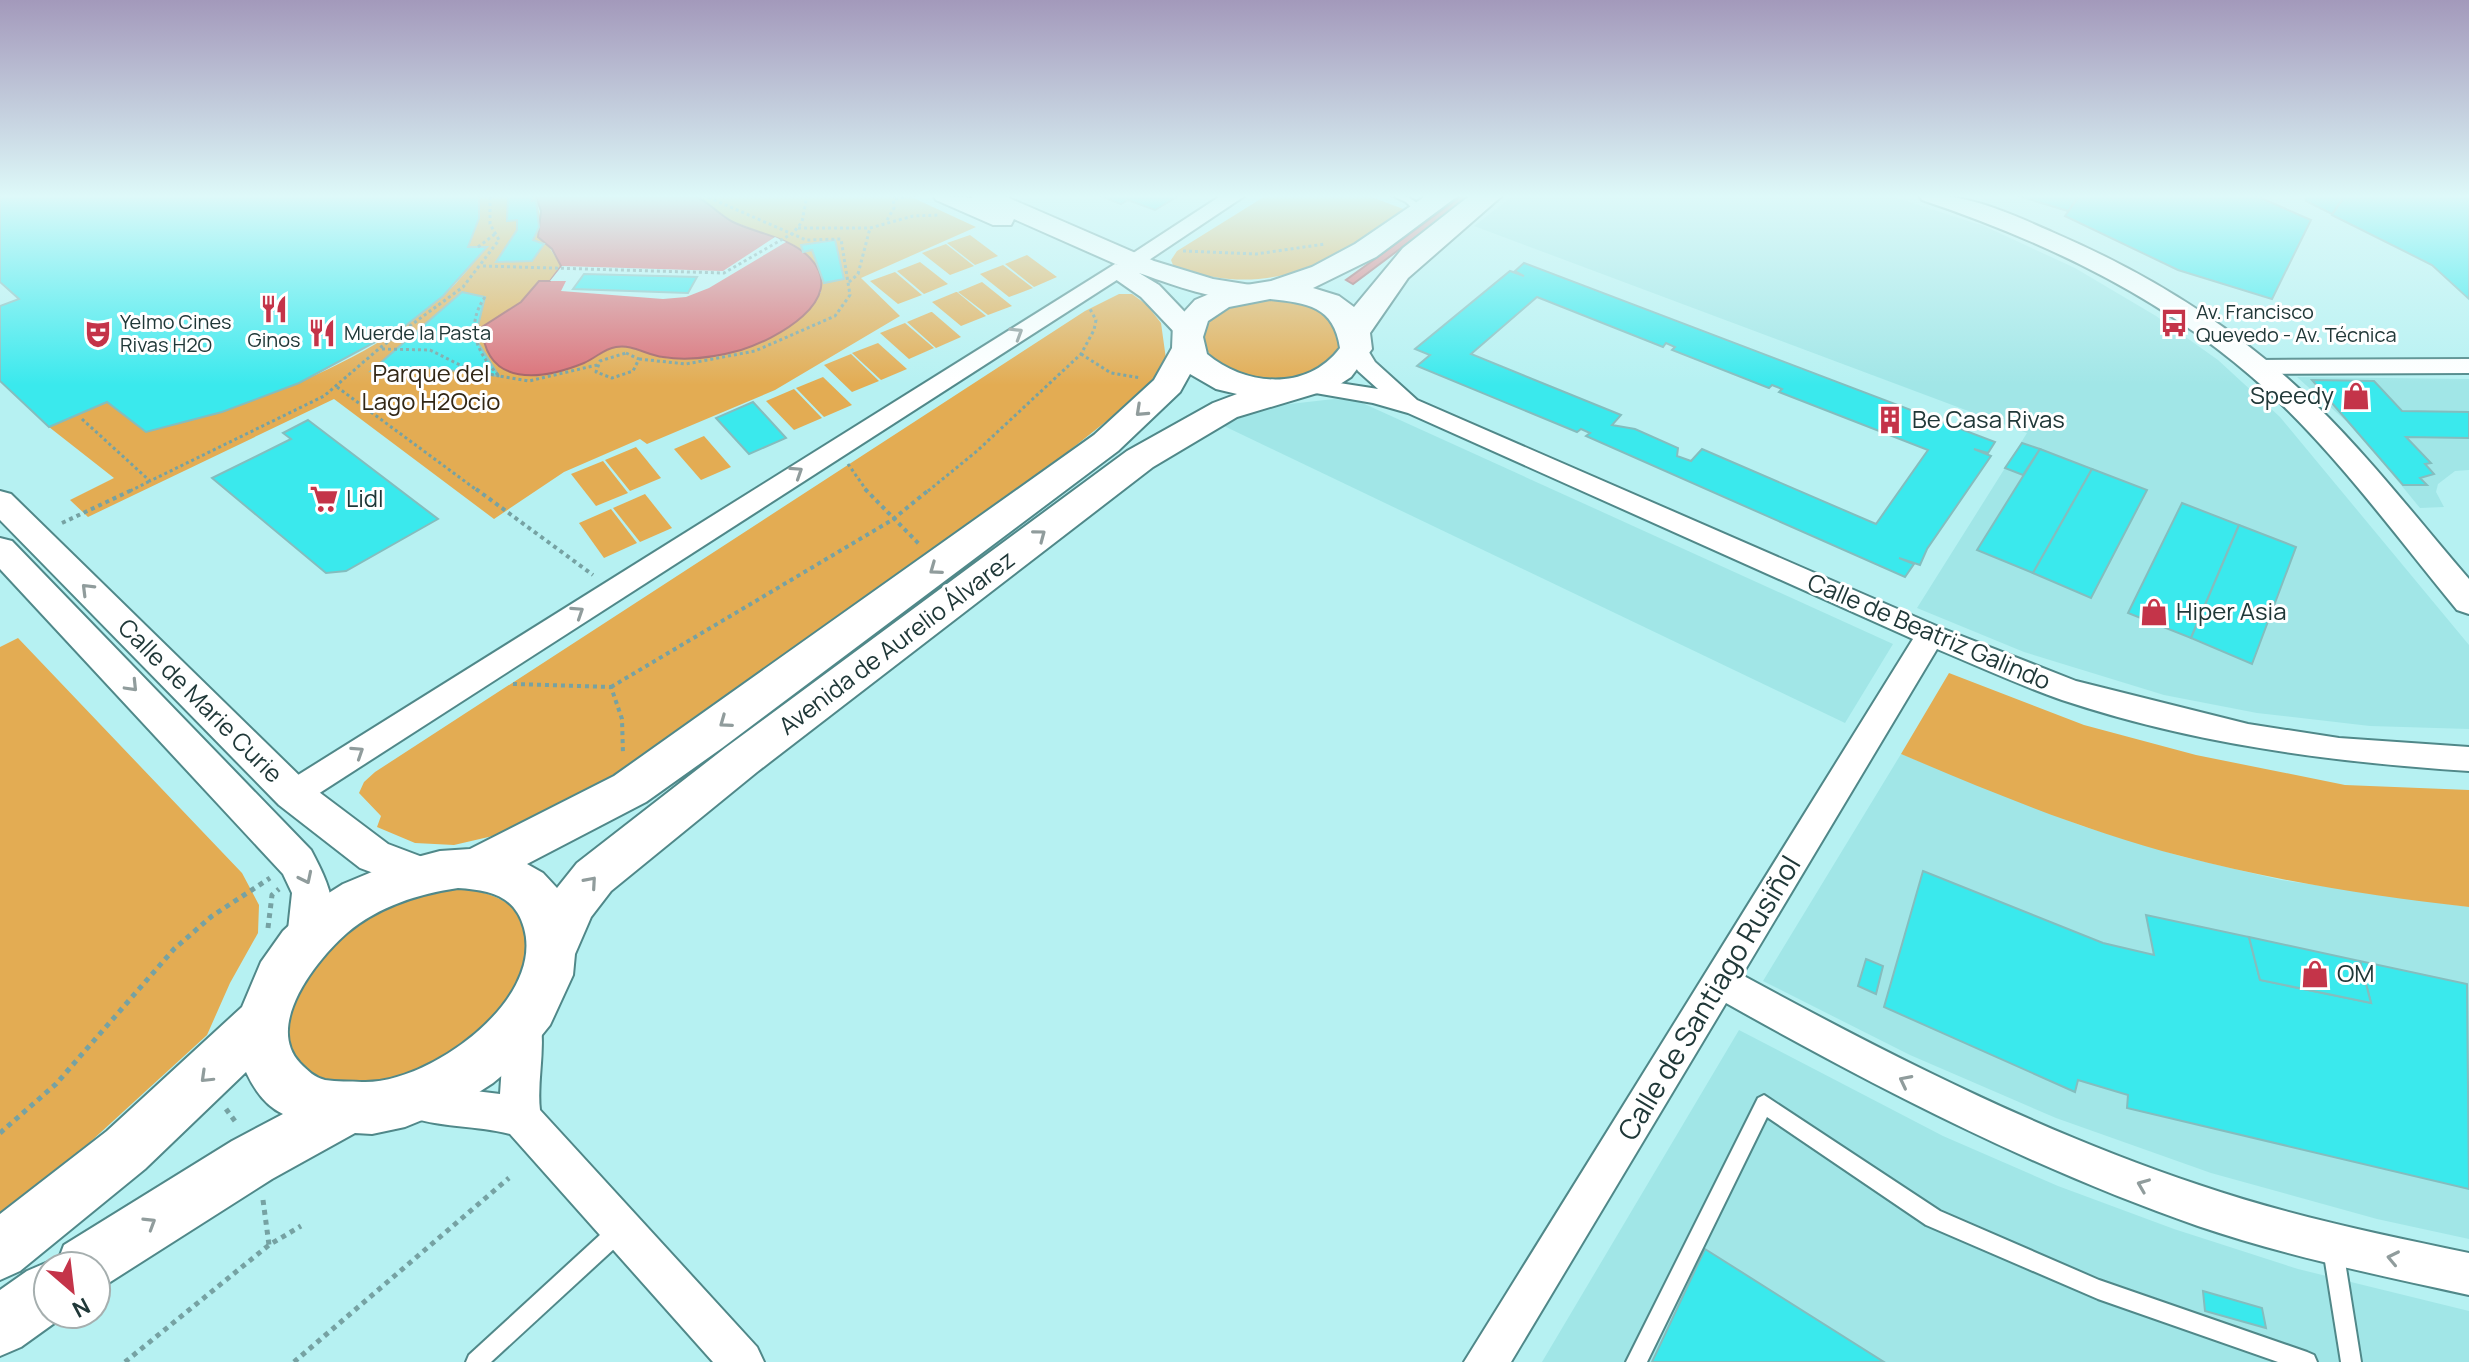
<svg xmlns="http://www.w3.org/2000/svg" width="2469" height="1362" viewBox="0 0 2469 1362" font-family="Manrope,sans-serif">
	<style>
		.built { fill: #a1e6e7 }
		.green { fill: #e3ac53 }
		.water { fill: #dc7077; stroke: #a45f64; stroke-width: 2 }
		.pier { fill: #b6f1f2 }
		.building { fill: #3ae9ed; stroke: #84bdbe; stroke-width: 2; fill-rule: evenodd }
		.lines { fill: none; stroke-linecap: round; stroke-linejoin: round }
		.service-casing { stroke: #508889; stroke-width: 4 }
		.minor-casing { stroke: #508889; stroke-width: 4 }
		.tertiary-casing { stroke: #508889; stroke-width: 4 }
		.secondary-casing { stroke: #508889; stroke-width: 4 }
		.path-far2 { stroke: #76a2a3; stroke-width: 3; stroke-dasharray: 3 3; stroke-linecap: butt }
		.path-far1 { stroke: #76a2a3; stroke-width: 4; stroke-dasharray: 4 4; stroke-linecap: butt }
		.path { stroke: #76a2a3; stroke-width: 5; stroke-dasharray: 5 5; stroke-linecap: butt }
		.service { fill: #fff; fill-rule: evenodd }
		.minor { fill: #fff; fill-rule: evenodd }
		.tertiary { fill: #fff; fill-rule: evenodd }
		.secondary { fill: #fff; fill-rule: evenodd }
		.oneway { stroke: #909c9c }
		.labels { text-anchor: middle; stroke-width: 6; stroke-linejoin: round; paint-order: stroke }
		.far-poi-label { font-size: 20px; fill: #203838; stroke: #fff; text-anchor: start }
		.park-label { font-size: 24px; fill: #322716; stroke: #fff }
		.poi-label { font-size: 24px; fill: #203838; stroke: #fff; text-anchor: start }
		.street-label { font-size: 24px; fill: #203838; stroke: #fff }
		.near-street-label { font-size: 28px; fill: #203838; stroke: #fff }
	</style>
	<rect width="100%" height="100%" fill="#b6f1f2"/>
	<g class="built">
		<path d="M1514,195H1887L1984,226L2075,268L2156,316L2218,360L2280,417L2469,645V729L2370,726L2257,713L2164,695L2024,652L1917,608L2027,433L1474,226Z"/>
		<path d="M2297,377L2469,379V470L2455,471L2438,484L2436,492L2444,507L2420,508L2356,430Z"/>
		<path d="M1334,399L1358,401L1893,644L1845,723L1224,426L1263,407Z"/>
		<path d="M1901,754L2082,826L2180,856L2281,880L2469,907V1239L2377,1219L2211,1173L2056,1118L1910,1055L1763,981Z"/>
		<path d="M1739,1030L1943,1136L2058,1186L2174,1229L2298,1269L2469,1311V1362H1542Z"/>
	</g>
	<g class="green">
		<path d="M479,195H535L546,242L561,266L550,281H539L521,302L483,327C486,390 544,379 586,362C600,356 608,346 625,346C639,346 651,356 665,358C725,363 786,342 821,292L817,267L809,257L786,242L732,221L693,195H907L976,227L861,278L900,316L775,390L647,444L640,439L564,472L494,519L334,399L88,517L70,500L114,478L49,427L107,402L146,432C252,404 356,369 441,298C457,284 471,265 486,248L468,247L479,218Z"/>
		<path d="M1267,195H1366L1406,210C1345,252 1291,290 1214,277C1200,275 1184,273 1173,265L1171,260L1177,251Z"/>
		<path d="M970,235L998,256L975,265L947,243Z"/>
		<path d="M946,244L974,266L950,275L922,253Z"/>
		<path d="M1027,255L1057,277L1034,287L1005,264Z"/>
		<path d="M920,262L948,284L924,294L897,271Z"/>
		<path d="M1003,265L1033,288L1009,297L980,274Z"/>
		<path d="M895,272L922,295L898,304L870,281Z"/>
		<path d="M982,282L1012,306L988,315L958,292Z"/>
		<path d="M956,292H957L986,316L961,326L932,302Z"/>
		<path d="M1119,294H1132L1147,305L1161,323L1166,359L1157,375L1128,404L1045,470L622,771L497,835L454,845L415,843L377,827L381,816L359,793L364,782L375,772L1085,311Z"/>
		<path d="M1264,299C1308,301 1322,303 1346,341C1341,348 1335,362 1328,367C1323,371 1311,373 1305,375C1226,400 1144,320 1264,299Z"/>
		<path d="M931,312H932L961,337L936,348L907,322Z"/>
		<path d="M905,323L934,348L909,359L880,333Z"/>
		<path d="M878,343L907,369L881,380L852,353Z"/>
		<path d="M851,354L879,381L852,392L824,365Z"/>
		<path d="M823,377L852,405L824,417L796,388Z"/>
		<path d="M794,389L822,418L794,430L766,401Z"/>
		<path d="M704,436L731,467L701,480L674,449Z"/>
		<path d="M636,447L661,478L630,491L605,460Z"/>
		<path d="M603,461L628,493L596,506L571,474Z"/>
		<path d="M645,494L672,528L640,542L613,508Z"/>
		<path d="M611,509L637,543L604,558L579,523Z"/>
		<path d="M18,638L242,873L259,905L258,933L230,983L207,1035L88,1144L0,1213V647Z"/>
		<path d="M1949,673L2084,725L2196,755L2345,785L2469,790V907C2372,896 2276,881 2181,856C2085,831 1993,793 1901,754Z"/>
		<path d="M442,887C560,891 547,973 481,1040C470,1052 417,1078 401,1083C390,1086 375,1083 364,1083C352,1082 333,1085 322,1080C278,1062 282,1004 305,971C314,957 353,920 367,913C390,901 418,895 442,887Z"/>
	</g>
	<g class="water">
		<path d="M535,195C576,195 616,195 657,195C667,195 684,191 693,195C707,200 719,215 733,222C758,234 790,237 810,258C850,300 774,340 741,350C716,357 688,361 663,357C646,355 633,344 616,347C603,349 596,358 584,363C542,380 486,388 482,327L521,302L539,281H550L561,266L552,249L538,237L541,211Z"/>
		<path d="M1463,195H1472L1353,284L1346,280Z"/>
	</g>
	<path class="pier" d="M775,237L786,242L709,288L686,297L663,299L561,291L566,281H550L562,266L723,271Z"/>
	<g class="building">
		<path d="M0,195H479V218L468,247H487L443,296L405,326L299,383L222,412L146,432L107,402L49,427L0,381V306L19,299L0,282Z"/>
		<path d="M508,195H532V201L536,200L539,227L533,240L544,244L532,261L496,262L517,230V220L507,221Z"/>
		<path d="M1098,195H1180L1155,210L1128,200L1121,204Z"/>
		<path d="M2015,195H2080L2068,211Z"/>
		<path d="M2080,195H2254L2311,220L2272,299L2178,270L2065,216Z"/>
		<path d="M2305,195H2341L2342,200L2332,214L2306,201Z"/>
		<path d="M2341,195H2469V299L2432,265L2332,215L2342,200Z"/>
		<path d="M835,240L844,279L824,283L812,250L803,252L801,245Z"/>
		<path d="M1524,263L1995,442L1988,453L1974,449L1991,456L1927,549L1920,565L1899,558L1914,564L1905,577L1586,436L1590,433L1581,429L1577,432L1417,366L1430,355L1415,349L1510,271L1524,276L1515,271ZM1537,297L1663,347L1666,343L1675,347L1672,350L1769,388L1772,385L1782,389L1779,392L1928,450L1876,524L1702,449L1691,461L1677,456L1678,448L1635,429L1612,425L1621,415L1471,354Z"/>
		<path d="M584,274L697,277L688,293L573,289Z"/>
		<path d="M462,292L485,297L475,338L499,376L422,367L371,371Z"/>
		<path d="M2312,380L2374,381L2402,411L2469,412V438L2406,437L2431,463L2425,464L2434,474L2420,478L2427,485H2403Z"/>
		<path d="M753,402L786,438L749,454L716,418Z"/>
		<path d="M308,420L438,519L346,571L326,573L212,478L291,439L283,433Z"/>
		<path d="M2022,443L2040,449L2023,475L2005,468Z"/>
		<path d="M2040,449L2092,469L2033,573L1977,550Z"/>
		<path d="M2092,469L2147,490L2091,598L2033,573Z"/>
		<path d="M2182,503L2239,525L2191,638L2128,613Z"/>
		<path d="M2239,525L2296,547L2252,664L2191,638Z"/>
		<path d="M1923,871L2103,943L2154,955L2146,915L2249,937L2260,980L2371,1003L2360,961L2467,984L2469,1189L2127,1108L2128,1095L2078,1080L2075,1092L1884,1007Z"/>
		<path d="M2249,937L2360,961L2371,1003L2260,980Z"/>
		<path d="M1866,959L1883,966L1876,994L1858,986Z"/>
		<path d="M1705,1249L1884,1362H1652Z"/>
		<path d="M2203,1291L2262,1308L2266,1328L2205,1311Z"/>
	</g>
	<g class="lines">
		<defs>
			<g id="service">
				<path d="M1391,195C1408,194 1415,200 1426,212L1418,214L1406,202Z"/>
				<path d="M1764,1095L1940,1211L2099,1280L2307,1352L2314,1355L2317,1362H2278L2098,1299L1926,1225L1767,1117L1647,1362H1626L1758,1098Z"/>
				<path d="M620,1220L627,1223L630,1230L627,1237L491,1362H466L469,1355L613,1223Z"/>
				<path d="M2333,1239L2340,1242L2343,1249L2361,1362H2341L2323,1249L2326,1242Z"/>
			</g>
			<g id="minor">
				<path d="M1222,195H1246L1140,266L1132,267L1121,261Z"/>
				<path d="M1115,264L1123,266L1126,271L1123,276L304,803L293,807L282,803L277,794L282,785Z"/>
				<path d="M1356,342L1364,344L1375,362L1417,400L1941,628L2076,681L2248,724L2339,738L2469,747V771C2331,762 2194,744 2062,700C2019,685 1978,666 1937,649L1742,975C1889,1055 2040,1132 2199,1185C2287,1215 2378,1234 2469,1253V1295C2378,1275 2286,1256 2198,1226C2034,1169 1877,1088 1726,1003L1511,1362H1464L1913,639L1408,413L1373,403L1298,390L1295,385L1307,378L1378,389L1358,371L1344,349Z"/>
				<path d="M2469,359V373L2258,374L2246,367L2258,360Z"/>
				<path d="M523,1004L536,1009C549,1037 536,1078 540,1110L757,1347L764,1362H713L510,1134C476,1125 437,1128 404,1115L399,1102L404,1089L418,1084L500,1094L505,1021L510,1009Z"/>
			</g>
			<g id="tertiary">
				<path d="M933,195L972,198L970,195H1002L1154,261L1213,279L1257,286L1261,292L1257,298C1226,305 1170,284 1139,273L1159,285L1201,329L1197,335H1177L1141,297L1108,274L1120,266L1014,219L1011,225H993L936,200Z"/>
				<path d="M1919,195C1966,193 2009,213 2052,232C2150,274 2240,330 2316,405C2371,459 2419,521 2469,579V614L2457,610C2397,537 2340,459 2271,394C2171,301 2050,243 1922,200Z"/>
				<path d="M0,491L11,494L307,783L388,844L433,861L439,873L433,885L419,890L360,868L279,805L0,520Z"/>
				<path d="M0,538L12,541L311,850C330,886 342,912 323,952L308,957L293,952L287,939L292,893L283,874L0,569Z"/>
			</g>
			<path id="secondary" d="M1427,195H1459L1376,257L1313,288L1339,296L1354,307L1403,248L1459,204L1471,195H1503L1408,278L1370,333L1372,349L1351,377L1334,388L1237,417L1153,467L757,772L611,891L591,917L575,954L573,975L550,1025L525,1056L493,1083L459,1105L405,1127L372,1134L355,1133L272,1179L96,1291V1266H48V1314H67L21,1347L0,1356V1290L27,1271L48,1262L56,1266L64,1245L232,1141L283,1114C265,1106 254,1089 246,1072L145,1169L20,1271L0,1280V1214L107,1131L242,1007L261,962L283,931L313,903L343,884L391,864L440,851L470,849L614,776L1094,435L1154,380L1172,348L1173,324L1195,300L1221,289L1271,281L1312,267L1355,244ZM1270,299C1307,303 1334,306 1340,348C1307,392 1245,386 1207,354L1203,337L1208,321L1229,307ZM1190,374L1216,389L1237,394L1213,403L1127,451L725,748L577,863L557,888L543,873L527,864L646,802L722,748L1118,451L1180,392ZM458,888C489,890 515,895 524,928C545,1001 427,1085 362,1082C350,1081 337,1082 325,1080C314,1077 308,1071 300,1063C264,1025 317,959 347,933C379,906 418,894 458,888Z"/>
		</defs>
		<use href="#service" class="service-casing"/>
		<use href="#minor" class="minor-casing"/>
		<use href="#tertiary" class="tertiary-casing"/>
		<use href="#secondary" class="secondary-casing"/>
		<g class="path-far2">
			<path d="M895,199L916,195"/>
			<path d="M887,220L894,208L893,195"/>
			<path d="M798,228H870L913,216L938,215"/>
			<path d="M478,247L495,234"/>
			<path d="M1183,251L1256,254L1325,244"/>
			<path d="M483,266L724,273L793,233L802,222L807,195"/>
			<path d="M849,282L858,274L870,228"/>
			<path d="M485,297C465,326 476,352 499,376L529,381L597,365"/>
			<path d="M382,349L430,350L470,370L499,376"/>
			<path d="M626,353L639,359L633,371L612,378L596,372L600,361Z"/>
			<path d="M1081,354L1111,373L1141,378"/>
			<path d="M639,359L686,364L755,351L835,316L850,295L841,239L806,240L703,195"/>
			<path d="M337,387L478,491"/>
			<path d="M82,419L150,481L324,396L381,347L463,287L499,240L490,224V195"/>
			<path d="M848,464L867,491"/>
			<path d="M130,491L150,481"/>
			<path d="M928,491L977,451L1081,354L1094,330L1096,320L1090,309"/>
		</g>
		<g class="path-far1">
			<path d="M476,489L593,575"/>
			<path d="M865,489L919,544"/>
			<path d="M62,523L134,489"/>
			<path d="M513,684L611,687L622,719L623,754"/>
			<path d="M611,687L892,520L930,489"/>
		</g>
		<g class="path">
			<path d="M268,928L272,895L279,889"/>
			<path d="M226,1109L237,1124"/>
			<path d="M0,1133L56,1084L174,949L212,916L270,878"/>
			<path d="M263,1200L269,1245"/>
			<path d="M125,1362L269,1245L301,1226"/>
			<path d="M294,1362L509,1178"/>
		</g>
		<use href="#service" class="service"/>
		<use href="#minor" class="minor"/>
		<use href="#tertiary" class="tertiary"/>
		<use href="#secondary" class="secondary"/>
	</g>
	<defs><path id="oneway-chevron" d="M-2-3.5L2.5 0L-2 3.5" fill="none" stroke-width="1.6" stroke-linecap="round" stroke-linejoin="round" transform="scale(2)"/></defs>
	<g class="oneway">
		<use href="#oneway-chevron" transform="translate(1017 333) rotate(-32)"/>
		<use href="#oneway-chevron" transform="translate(1141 411) rotate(137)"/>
		<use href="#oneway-chevron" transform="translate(797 472) rotate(-33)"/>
		<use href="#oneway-chevron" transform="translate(1040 535) rotate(-37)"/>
		<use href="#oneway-chevron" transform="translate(935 569) rotate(144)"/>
		<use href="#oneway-chevron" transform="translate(87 589) rotate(-135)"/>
		<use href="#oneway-chevron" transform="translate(578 612) rotate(-33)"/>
		<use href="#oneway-chevron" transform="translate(132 686) rotate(46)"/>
		<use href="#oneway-chevron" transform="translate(725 722) rotate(144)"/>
		<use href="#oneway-chevron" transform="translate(358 752) rotate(-33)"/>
		<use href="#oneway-chevron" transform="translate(306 878) rotate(64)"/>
		<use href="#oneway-chevron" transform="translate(591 882) rotate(-49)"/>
		<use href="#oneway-chevron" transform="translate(206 1077) rotate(136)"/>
		<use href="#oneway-chevron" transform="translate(1905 1081) rotate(-153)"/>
		<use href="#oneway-chevron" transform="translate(2143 1185) rotate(-158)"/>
		<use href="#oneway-chevron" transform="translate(150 1223) rotate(-32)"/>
		<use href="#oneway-chevron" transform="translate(2393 1258) rotate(-168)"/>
	</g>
	<linearGradient id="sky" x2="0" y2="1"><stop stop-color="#a399bb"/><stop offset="0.51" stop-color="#def9f9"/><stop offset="1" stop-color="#def9f9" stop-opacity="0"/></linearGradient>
	<rect width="2469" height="385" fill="url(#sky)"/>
	<defs>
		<symbol id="restaurant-bare" viewBox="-9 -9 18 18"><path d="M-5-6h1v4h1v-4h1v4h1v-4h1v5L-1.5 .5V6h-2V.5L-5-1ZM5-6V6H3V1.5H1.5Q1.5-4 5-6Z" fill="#c43449" stroke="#fff" stroke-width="2.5" paint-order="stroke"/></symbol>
		<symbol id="bus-bare" viewBox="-9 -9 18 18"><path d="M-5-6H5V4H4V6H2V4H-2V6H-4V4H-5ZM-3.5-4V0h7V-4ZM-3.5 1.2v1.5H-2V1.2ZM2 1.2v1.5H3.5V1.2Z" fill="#c43449" stroke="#fff" stroke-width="2.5" paint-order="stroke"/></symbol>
		<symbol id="theatre-bare" viewBox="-9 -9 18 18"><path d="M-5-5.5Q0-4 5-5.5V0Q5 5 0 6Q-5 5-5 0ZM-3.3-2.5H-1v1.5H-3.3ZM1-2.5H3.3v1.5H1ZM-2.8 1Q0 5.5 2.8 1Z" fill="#c43449" stroke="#fff" stroke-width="2.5" paint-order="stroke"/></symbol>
		<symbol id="shop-bare" viewBox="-9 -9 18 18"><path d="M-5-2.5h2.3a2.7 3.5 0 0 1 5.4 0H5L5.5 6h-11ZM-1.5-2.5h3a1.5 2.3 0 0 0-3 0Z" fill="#c43449" stroke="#fff" stroke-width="2.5" paint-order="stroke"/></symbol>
		<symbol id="building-bare" viewBox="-9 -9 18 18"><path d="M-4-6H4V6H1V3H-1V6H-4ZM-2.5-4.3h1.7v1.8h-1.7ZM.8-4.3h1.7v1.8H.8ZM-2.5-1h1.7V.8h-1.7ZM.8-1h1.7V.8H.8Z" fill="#c43449" stroke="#fff" stroke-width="2.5" paint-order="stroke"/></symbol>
		<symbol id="supermarket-bare" viewBox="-9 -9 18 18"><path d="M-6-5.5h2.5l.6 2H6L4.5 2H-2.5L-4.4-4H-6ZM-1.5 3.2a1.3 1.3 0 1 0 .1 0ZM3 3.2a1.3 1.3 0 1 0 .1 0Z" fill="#c43449" stroke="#fff" stroke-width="2.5" paint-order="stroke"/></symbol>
	</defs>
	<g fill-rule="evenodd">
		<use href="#restaurant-bare" x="254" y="289" width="40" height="40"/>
		<use href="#bus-bare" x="2154" y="303" width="40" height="40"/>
		<use href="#restaurant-bare" x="302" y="313" width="40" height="40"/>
		<use href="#theatre-bare" x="78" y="314" width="40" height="40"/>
		<use href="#shop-bare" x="2336" y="376" width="40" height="40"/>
		<use href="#building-bare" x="1870" y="400" width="40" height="40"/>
		<use href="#supermarket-bare" x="304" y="479" width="40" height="40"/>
		<use href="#shop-bare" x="2134" y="592" width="40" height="40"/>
		<use href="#shop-bare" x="2295" y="954" width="40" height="40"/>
	</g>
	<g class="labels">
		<g class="far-poi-label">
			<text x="2196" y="319">Av. Francisco<tspan x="2196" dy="23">Quevedo - Av. Técnica</tspan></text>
			<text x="120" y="329">Yelmo Cines<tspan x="120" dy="23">Rivas H2O</tspan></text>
			<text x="344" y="340">Muerde la Pasta</text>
			<text x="274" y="347" text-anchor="middle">Ginos</text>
		</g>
		<g class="park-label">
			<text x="431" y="382">Parque del<tspan x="431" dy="28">Lago H2Ocio</tspan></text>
		</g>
		<g class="poi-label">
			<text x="2334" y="404" text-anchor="end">Speedy</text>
			<text x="1912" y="428">Be Casa Rivas</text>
			<text x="346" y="507">Lidl</text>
			<text x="2176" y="620">Hiper Asia</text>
			<text x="2337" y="982">OM</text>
		</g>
		<g class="street-label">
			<text transform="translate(1929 632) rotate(23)" y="8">Calle de Beatriz Galindo</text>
			<text transform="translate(897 643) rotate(-37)" y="8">Avenida de Aurelio Álvarez</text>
			<text transform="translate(200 701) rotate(45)" y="8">Calle de Marie Curie</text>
		</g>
		<g class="near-street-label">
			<text transform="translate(1709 998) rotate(-59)" y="10">Calle de Santiago Rusiñol</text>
		</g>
	</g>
	<g transform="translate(72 1290) rotate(152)"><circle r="38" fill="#ffffff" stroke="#a6afaf" stroke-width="2"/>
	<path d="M0-6L14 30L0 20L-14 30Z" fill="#c43449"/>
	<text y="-12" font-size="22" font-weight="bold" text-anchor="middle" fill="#203838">N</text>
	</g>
</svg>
